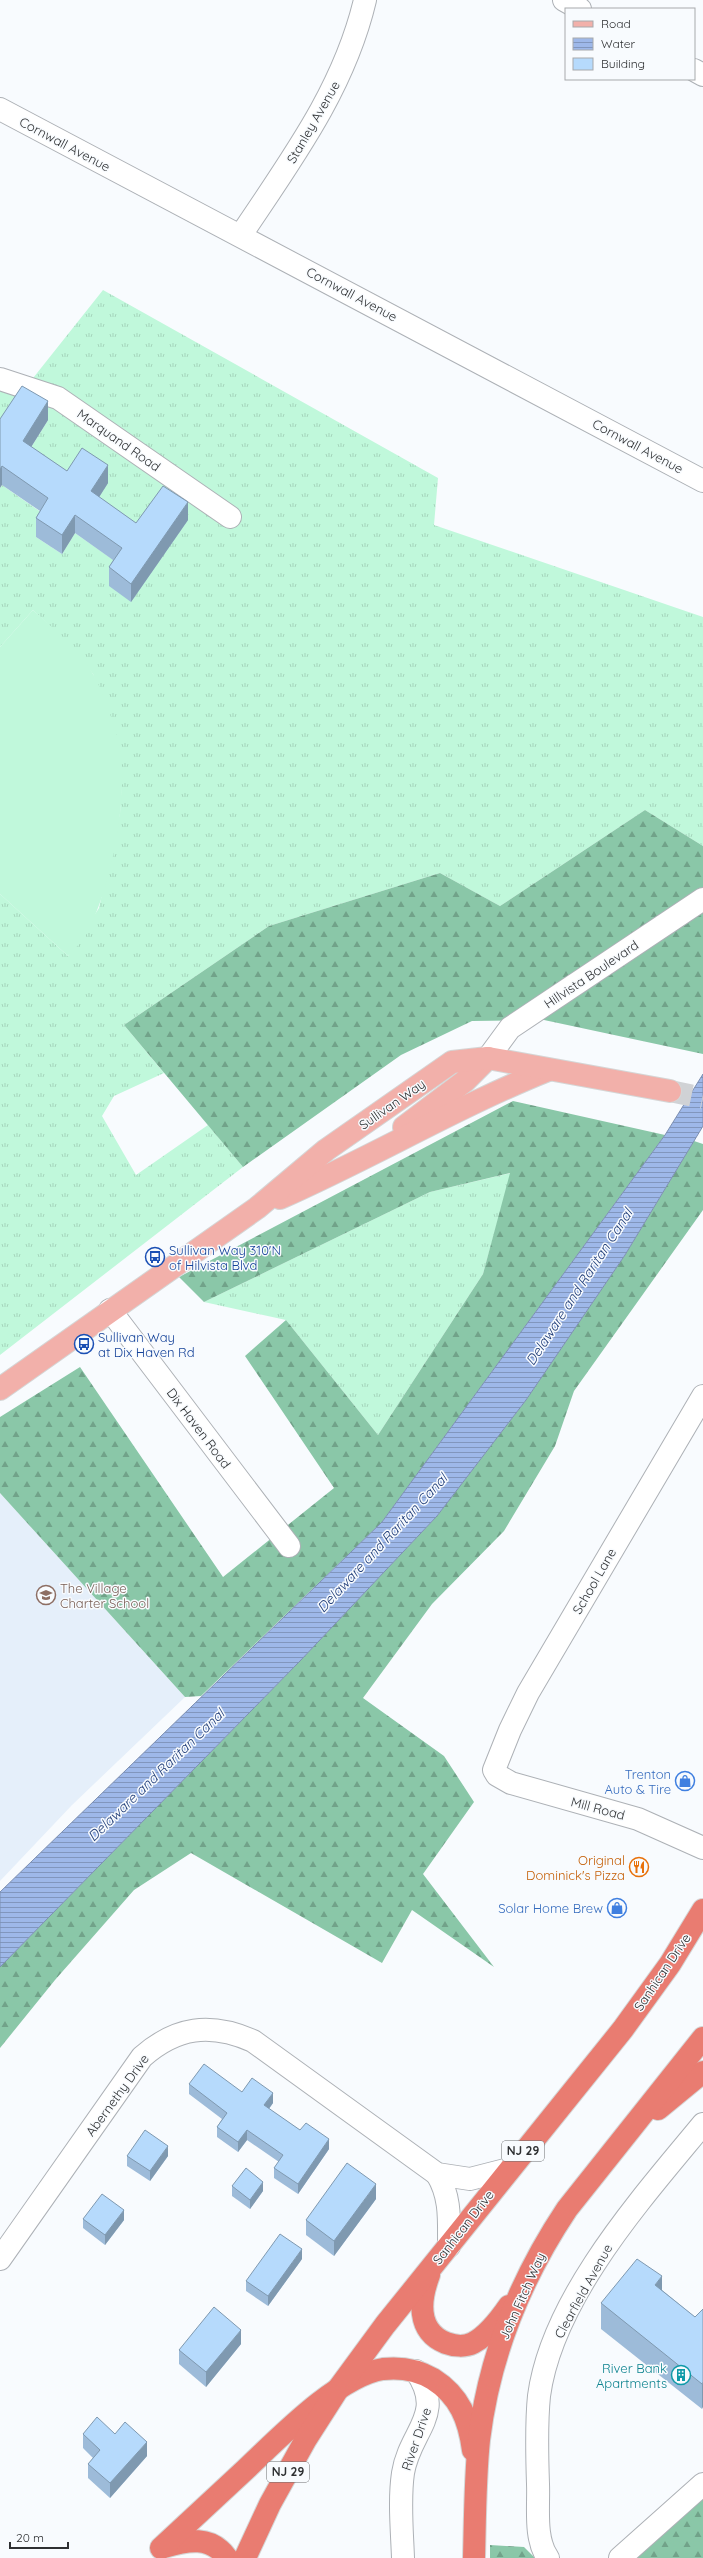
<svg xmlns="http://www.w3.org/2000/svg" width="703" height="2558" viewBox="0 0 703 2558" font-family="Quicksand,sans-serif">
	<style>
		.built { fill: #e5effa }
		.grass { fill: url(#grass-tufts) }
		.forest { fill: url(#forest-firs) }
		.garden { fill: #c0f8db }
		.water { fill: url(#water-rules); stroke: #7c8fb2 }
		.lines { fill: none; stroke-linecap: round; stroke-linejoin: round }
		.major-tunnel { stroke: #d0d2d5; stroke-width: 22; stroke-dasharray: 22 11; stroke-linecap: butt }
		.minor-casing { stroke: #adb1b6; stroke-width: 24 }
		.major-casing { stroke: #d5d6d6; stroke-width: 24 }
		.highway-casing { stroke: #d5d6d6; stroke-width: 24 }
		.minor { stroke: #fff; stroke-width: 22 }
		.major { stroke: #f2b0aa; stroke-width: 22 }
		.highway { stroke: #e97c71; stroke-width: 22 }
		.wall { fill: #9dbbd9 }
		.shaded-wall { fill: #7f99b0 }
		.building { fill: #b6dafc; stroke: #7f99b0 }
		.labels { text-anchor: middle; stroke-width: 3; stroke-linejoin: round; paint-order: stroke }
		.shield { fill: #f8fbfe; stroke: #6b6d6f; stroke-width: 1 }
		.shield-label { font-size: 12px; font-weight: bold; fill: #2e3032 }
		.street-label { font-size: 13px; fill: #2e3032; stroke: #f8fbfe }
		.transit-label { font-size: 13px; fill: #164399; stroke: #f8fbfe; text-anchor: start }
		.education-label { font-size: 13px; fill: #785e54; stroke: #f8fbfe; text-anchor: start }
		.shop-label { font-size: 13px; fill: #366cbe; stroke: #f8fbfe; text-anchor: end }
		.food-label { font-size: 13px; fill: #c56008; stroke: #f8fbfe; text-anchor: end }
		.culture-label { font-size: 13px; fill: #0d838f; stroke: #f8fbfe; text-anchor: end }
		.water-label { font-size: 14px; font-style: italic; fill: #23407b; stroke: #f8fbfe }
	</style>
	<defs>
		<pattern id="grass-tufts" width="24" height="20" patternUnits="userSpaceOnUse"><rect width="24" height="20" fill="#c0f8db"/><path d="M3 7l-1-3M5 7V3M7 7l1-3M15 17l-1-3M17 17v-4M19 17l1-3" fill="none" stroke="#a5d5bc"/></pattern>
		<pattern id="forest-firs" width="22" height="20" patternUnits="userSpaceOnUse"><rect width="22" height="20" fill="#8ac7a8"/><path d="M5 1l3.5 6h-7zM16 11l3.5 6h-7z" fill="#71a289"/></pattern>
		<pattern id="water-rules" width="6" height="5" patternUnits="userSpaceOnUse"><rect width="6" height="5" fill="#9eb8e9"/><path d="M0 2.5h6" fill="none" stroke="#8196bd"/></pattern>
	</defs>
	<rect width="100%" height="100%" fill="#f8fbfe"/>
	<path class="built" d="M0,1493L185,1697L72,1805L0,1881Z"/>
	<g class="grass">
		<path d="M103,290L438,478L434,525L703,617V846L645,810L500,906L440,873L269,926L124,1025L164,1073L114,1096L102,1116L136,1175L208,1125L243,1167L0,1355V894L68,956L99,908L120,813L122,780L107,711L93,674L68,643L33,610L0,647V488L2,485L48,517L36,537L62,554L75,533L122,566L136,542L91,510L107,483L67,490L23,460L48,420L0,437V391L18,397Z"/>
		<path d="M511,1173L483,1274L378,1435L286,1320L204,1302L430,1192Z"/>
	</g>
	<g class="forest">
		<path d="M645,810L703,846V1054L544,1020L472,1021L401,1055L243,1167L124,1025L269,926L440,873L500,906Z"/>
		<path d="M513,1101L665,1135L382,1522L201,1696L185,1697L0,1493V1417L80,1367L223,1577L334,1488L245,1356L286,1320L378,1435L483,1274L510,1173L430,1192L204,1302L179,1277Z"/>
		<path d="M694,1141L703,1144V1210L574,1391L555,1446L504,1531L432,1604L363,1698L444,1756L474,1802L423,1874L494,1967L412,1910L382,1963L191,1853L134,1890L55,1980L0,2048V1967L300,1661L437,1516L526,1400L625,1255Z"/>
		<path d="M703,2493V2558H633Z"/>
		<path d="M490,2545L524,2547L535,2558H490Z"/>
	</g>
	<path class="garden" d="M33,610C54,629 79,649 93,674C103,691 114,724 119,743C130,794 111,893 84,938C80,944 73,950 68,956L0,894V647Z"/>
	<path class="water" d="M703,1074V1126L694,1141L625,1255L526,1400L437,1516L300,1661L0,1967V1892L382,1522L665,1135Z"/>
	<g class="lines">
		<path class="major-tunnel" d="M670,1091L703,1098"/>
		<defs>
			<g id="minor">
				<path d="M564,0L580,9"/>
				<path d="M694,70L703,75"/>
				<path d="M0,109L703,481"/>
				<path d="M241,235C291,160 344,89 365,0"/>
				<path d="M0,379L58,398L230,517"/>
				<path d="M488,1058L510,1028L703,899"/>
				<path d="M110,1310L289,1546"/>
				<path d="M703,1396L528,1693L510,1730L494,1770L497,1775L511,1783L638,1819L703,1848"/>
				<path d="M437,2174C451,2197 449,2220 449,2246"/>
				<path d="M0,2259L142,2057C176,2027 210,2022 253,2041L437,2174L470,2179L509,2169"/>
				<path d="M403,2558C402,2530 399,2500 403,2473C410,2430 446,2415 416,2371"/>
				<path d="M548,2558C534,2539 539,2506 538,2484C537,2455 536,2425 539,2396C552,2298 642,2198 703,2124"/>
				<path d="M620,2558L703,2484"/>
			</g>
			<g id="major">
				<path d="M404,1127L465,1081L488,1058"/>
				<path d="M280,1198C371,1158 456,1107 548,1070"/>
				<path d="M0,1389L257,1208L326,1150L452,1062L488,1058L670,1091"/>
			</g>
			<g id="highway">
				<path d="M658,2109L703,2072"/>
				<path d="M429,2275C420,2299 416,2331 446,2343C454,2346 465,2347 473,2343C487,2336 500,2319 509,2306"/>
				<path d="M164,2547C187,2540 211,2535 227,2558"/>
				<path d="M161,2548C189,2522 217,2496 245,2470C278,2439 338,2376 383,2369C401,2367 418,2370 433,2379C460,2396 469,2420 473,2450"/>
				<path d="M245,2558L270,2504L306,2439L338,2389L385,2325L623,2029L670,1964L703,1910"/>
				<path d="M474,2558C475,2519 475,2479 479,2440C489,2357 521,2278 567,2209L703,2038"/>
			</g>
		</defs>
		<use href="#minor" class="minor-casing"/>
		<use href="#major" class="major-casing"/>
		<use href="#highway" class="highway-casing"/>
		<use href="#minor" class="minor"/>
		<use href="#major" class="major"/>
		<use href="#highway" class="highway"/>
	</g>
	<g class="wall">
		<path d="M0,419L48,420L31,447L67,471L108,483L99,497L136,523L188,520L131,602L109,586V567L113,560L75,533L62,554L36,537V518L40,511L2,485Z"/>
		<path d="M189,2084L242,2092L273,2103L269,2109L300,2130L329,2149L298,2194L274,2178V2168L279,2162L247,2140L238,2152L217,2137V2127L222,2119L189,2094Z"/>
		<path d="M127,2156H168L150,2181L127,2166Z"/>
		<path d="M232,2186L263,2191L250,2209L232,2196Z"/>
		<path d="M376,2199L334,2256L306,2235V2220Z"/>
		<path d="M83,2219L124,2220L105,2245L83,2228Z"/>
		<path d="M302,2259L268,2306L246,2291V2281Z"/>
		<path d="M662,2290L695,2317L703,2309L702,2409L601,2329V2303Z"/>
		<path d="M241,2344L206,2387L179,2364V2350Z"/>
		<path d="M83,2434H115L147,2456L110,2498L88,2478V2464L93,2458L83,2448Z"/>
	</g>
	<g class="shaded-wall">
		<path d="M48,401V420L23,460V441Z"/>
		<path d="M108,465V483L91,510V491Z"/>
		<path d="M2,466V485L0,488V469Z"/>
		<path d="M188,502V520L131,602V584Z"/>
		<path d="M75,515V533L62,554V535Z"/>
		<path d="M273,2093V2103L264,2115V2105Z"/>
		<path d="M247,2130V2140L238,2152V2142Z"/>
		<path d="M329,2139V2149L298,2194V2184Z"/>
		<path d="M168,2146V2156L150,2181V2171Z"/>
		<path d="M263,2182V2191L250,2209V2200Z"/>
		<path d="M376,2184V2199L334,2256V2241Z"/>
		<path d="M124,2210V2220L105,2245V2235Z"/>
		<path d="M302,2249V2259L268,2306V2296Z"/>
		<path d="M662,2276V2301L655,2285Z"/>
		<path d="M241,2330V2344L206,2387V2372Z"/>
		<path d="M703,2382V2407L702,2409V2384Z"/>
		<path d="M147,2442V2456L110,2498V2483Z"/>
	</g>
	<g class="building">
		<path d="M22,386L48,401L23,441L67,471L82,448L108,465L91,491L136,523L163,486L188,502L131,584L109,567L122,548L75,515L62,535L36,518L48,498L2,466L0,469V419Z"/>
		<path d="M204,2064L242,2092L252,2078L273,2093L264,2105L300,2130L306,2123L329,2139L298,2184L274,2168L283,2155L247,2130L238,2142L217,2127L227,2113L189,2084Z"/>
		<path d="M145,2130L168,2146L150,2171L127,2156Z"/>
		<path d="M347,2163L376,2184L334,2241L306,2220Z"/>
		<path d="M246,2168L263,2182L250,2200L232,2186Z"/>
		<path d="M102,2194L124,2210L105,2235L83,2219Z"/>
		<path d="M280,2234L302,2249L268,2296L246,2281Z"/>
		<path d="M637,2259L662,2276L655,2285L695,2317L703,2309V2382L702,2384L601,2303Z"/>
		<path d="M214,2307L241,2330L206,2372L179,2350Z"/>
		<path d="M97,2417L115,2434L125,2422L147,2442L110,2483L88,2464L100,2450L83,2434Z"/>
	</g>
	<defs>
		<symbol id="bus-ring" viewBox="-11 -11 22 22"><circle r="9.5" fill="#f8fbfe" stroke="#1a4fb4" stroke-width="1.5"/><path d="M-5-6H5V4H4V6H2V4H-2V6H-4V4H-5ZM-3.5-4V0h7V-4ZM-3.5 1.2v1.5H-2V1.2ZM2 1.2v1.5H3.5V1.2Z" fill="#1a4fb4"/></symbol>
		<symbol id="school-ring" viewBox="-11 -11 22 22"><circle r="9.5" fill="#f8fbfe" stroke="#8d6e63" stroke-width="1.5"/><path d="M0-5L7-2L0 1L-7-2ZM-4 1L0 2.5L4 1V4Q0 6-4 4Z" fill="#8d6e63"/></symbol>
		<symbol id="shop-ring" viewBox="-11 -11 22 22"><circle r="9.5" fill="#f8fbfe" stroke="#3f7fe0" stroke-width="1.5"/><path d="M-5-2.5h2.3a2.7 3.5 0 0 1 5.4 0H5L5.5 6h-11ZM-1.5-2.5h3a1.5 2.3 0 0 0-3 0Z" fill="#3f7fe0"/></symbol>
		<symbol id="restaurant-ring" viewBox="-11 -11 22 22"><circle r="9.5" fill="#f8fbfe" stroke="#e8710a" stroke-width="1.5"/><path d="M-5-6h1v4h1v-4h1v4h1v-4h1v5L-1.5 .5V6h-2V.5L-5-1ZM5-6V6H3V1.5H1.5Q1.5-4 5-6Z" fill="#e8710a"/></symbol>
		<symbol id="building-ring" viewBox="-11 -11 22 22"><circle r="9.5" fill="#f8fbfe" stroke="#0f9aa8" stroke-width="1.5"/><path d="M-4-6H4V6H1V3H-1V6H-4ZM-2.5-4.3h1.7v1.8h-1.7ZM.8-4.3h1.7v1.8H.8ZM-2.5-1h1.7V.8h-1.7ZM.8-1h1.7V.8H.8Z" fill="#0f9aa8"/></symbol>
	</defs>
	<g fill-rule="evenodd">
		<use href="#bus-ring" x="144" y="1246" width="22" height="22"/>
		<use href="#bus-ring" x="73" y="1333" width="22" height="22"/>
		<use href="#school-ring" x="35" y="1584" width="22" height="22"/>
		<use href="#shop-ring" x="674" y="1770" width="22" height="22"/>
		<use href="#restaurant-ring" x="628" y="1856" width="22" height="22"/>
		<use href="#shop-ring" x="606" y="1897" width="22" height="22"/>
		<use href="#building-ring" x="670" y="2364" width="22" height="22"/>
	</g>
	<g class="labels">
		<g class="shield">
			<rect x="502" y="2141" width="42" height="20" rx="3"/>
			<rect x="267" y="2462" width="42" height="20" rx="3"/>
		</g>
		<g class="shield-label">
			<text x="523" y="2155">NJ 29</text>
			<text x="288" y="2476">NJ 29</text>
		</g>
		<g class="street-label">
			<text transform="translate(313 122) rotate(-60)" y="5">Stanley Avenue</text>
			<text transform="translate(65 144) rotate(28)" y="5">Cornwall Avenue</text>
			<text transform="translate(352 294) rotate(28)" y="5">Cornwall Avenue</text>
			<text transform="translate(119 440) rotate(35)" y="5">Marquand Road</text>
			<text transform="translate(638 446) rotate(28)" y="5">Cornwall Avenue</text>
			<text transform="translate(591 974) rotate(-34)" y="5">Hillvista Boulevard</text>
			<text transform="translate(392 1104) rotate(-35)" y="5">Sullivan Way</text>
			<text transform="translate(199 1428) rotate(53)" y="5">Dix Haven Road</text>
			<text transform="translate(594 1581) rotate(-60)" y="5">School Lane</text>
			<text transform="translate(598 1808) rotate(15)" y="5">Mill Road</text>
			<text transform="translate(662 1972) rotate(-56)" y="5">Sanhican Drive</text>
			<text transform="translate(117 2095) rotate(-54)" y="5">Abernethy Drive</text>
			<text transform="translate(463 2227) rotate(-52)" y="5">Sanhican Drive</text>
			<text transform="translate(583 2291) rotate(-61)" y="5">Clearfield Avenue</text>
			<text transform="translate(522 2296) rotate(-66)" y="5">John Fitch Way</text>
			<text transform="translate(416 2439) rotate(-71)" y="5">River Drive</text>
		</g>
		<g class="transit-label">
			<text x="169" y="1255">Sullivan Way 310'N<tspan x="169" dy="15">of Hilvista Blvd</tspan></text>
			<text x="98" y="1342">Sullivan Way<tspan x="98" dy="15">at Dix Haven Rd</tspan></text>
		</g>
		<g class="education-label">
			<text x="60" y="1593">The Village<tspan x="60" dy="15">Charter School</tspan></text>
		</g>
		<g class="shop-label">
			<text x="671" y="1779">Trenton<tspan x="671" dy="15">Auto &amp; Tire</tspan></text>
			<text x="603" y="1913">Solar Home Brew</text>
		</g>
		<g class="food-label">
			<text x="625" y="1865">Original<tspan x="625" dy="15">Dominick's Pizza</tspan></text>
		</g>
		<g class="culture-label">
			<text x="667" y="2373">River Bank<tspan x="667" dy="15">Apartments</tspan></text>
		</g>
		<g class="water-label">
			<text transform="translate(579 1287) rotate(-57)" y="5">Delaware and Raritan Canal</text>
			<text transform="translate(382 1543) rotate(-47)" y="5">Delaware and Raritan Canal</text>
			<text transform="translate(156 1775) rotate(-44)" y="5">Delaware and Raritan Canal</text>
		</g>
	</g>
	<rect x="565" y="8" width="130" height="72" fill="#f8fbfe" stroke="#a7aaac"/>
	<rect x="573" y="21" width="20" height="6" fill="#f2b0aa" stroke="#a7aaac"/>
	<text x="601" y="28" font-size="12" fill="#2e3032">Road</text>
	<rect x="573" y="38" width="20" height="12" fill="url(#water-rules)" stroke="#a7aaac"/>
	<text x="601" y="48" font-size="12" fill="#2e3032">Water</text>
	<rect x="573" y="58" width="20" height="12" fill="#b6dafc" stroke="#a7aaac"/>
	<text x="601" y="68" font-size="12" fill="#2e3032">Building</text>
	<path d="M10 2542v6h58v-6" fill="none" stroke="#2e3032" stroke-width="2"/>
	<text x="16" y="2542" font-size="12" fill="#2e3032" stroke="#f8fbfe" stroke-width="3" paint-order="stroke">20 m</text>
</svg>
